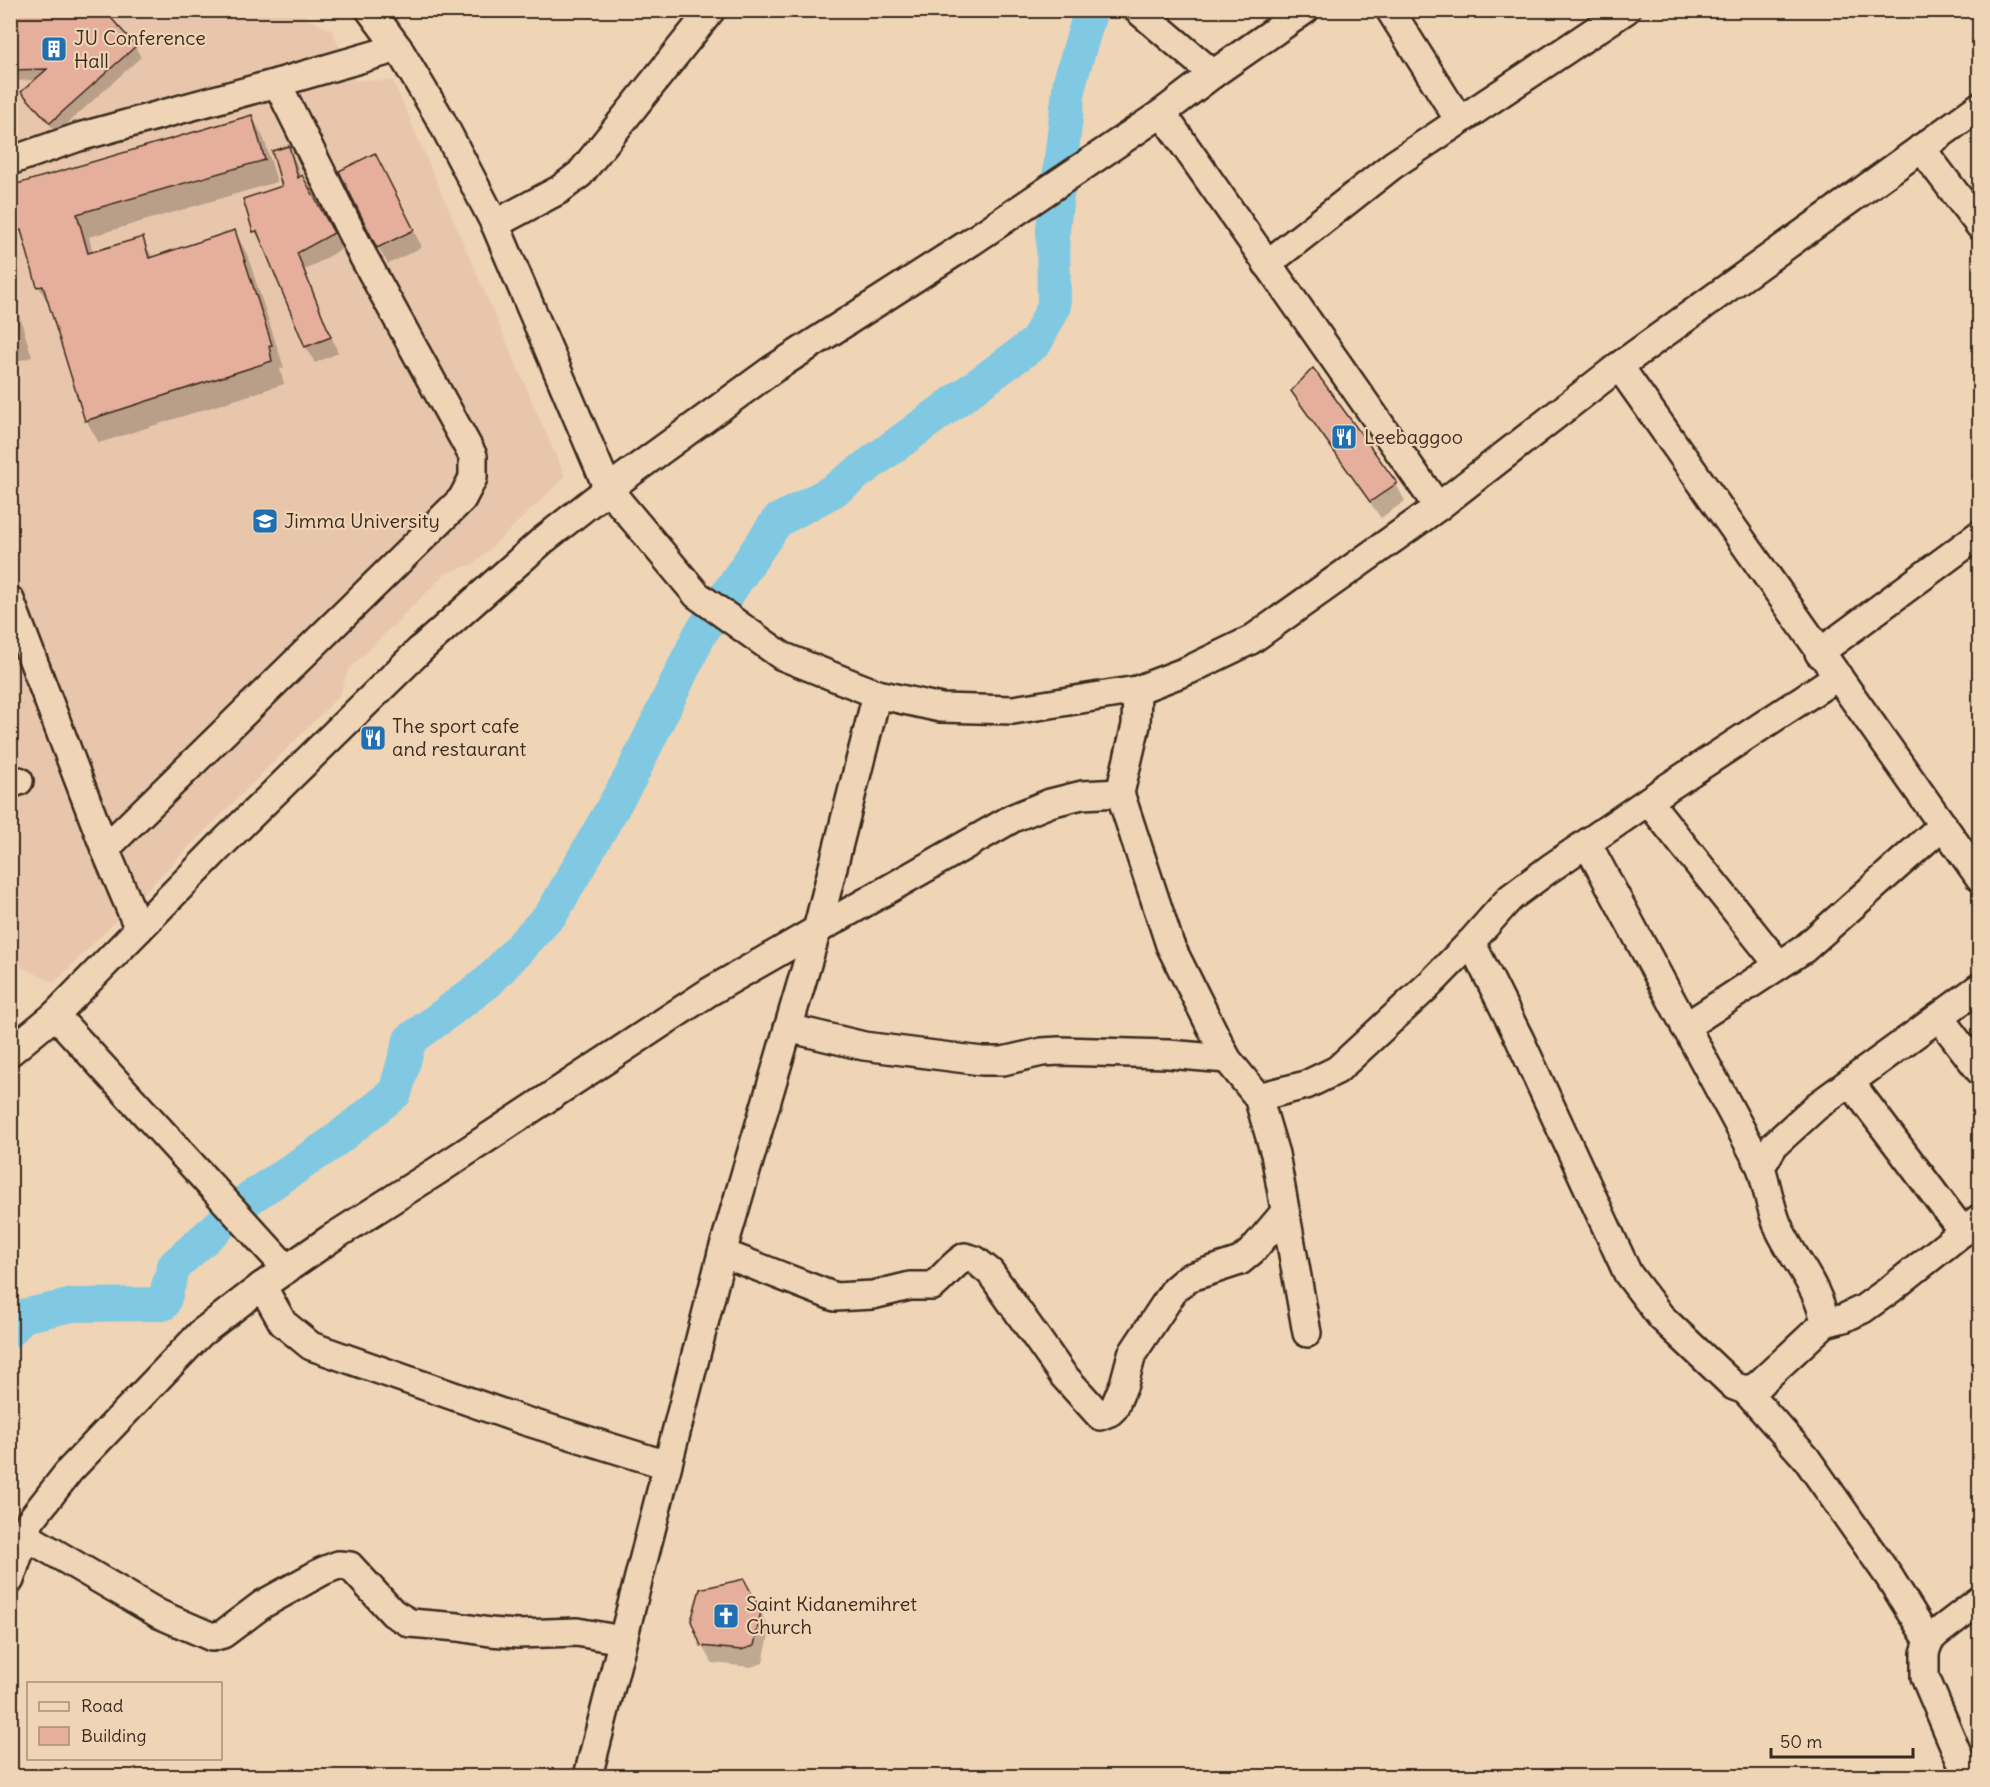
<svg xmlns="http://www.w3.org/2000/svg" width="1990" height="1787" viewBox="0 0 1990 1787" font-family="Delius,sans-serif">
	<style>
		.built { fill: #e8c6ab }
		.shadow { fill: #0003 }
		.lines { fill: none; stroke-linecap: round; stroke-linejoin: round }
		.river { stroke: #81c9e2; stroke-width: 34 }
		.building { fill: #e6af9c; stroke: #3b2a1e; stroke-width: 1.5 }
		.minor-casing { stroke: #3b2a1e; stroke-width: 32 }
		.minor { stroke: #efd4b6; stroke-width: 27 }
		.labels { text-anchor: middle; stroke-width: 4.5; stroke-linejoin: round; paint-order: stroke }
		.poi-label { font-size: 20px; fill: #3b2a1e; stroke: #efd4b6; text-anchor: start }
	</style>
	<rect width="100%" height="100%" fill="#efd4b6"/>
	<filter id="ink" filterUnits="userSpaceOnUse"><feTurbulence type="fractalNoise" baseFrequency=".0167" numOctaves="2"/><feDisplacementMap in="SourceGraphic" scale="12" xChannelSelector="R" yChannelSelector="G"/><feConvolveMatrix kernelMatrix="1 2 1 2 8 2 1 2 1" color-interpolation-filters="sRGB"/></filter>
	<g filter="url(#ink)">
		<path class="built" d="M10,11H300L310,20L332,30L354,80L393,81L565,477L474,564L446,573L349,669L339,696L54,983L10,961Z"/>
		<g class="shadow">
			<path d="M10,10L135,47L141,57L57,133L30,103L23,92L37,80L10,81Z"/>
			<path d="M252,116L264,139L277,182L89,237L93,253L142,239L153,258L235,232L247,254L284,368L280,369L284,384L99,443L86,420L52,310L39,287L10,195Z"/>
			<path d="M288,148L297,164L301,178L342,249L305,270L338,353L315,363L306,347L266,247H264L255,231L284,187Z"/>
			<path d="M384,172L422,247L388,264L378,247Z"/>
			<path d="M10,285L32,357L10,363Z"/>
			<path d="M1293,392L1396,484L1405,501L1381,518L1303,409Z"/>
			<path d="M753,1598L770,1630L763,1663L751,1667L712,1663L702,1646Z"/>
		</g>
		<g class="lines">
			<path class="river" d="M10,1331L22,1316L73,1305L163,1304L174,1266L251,1197L331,1144L395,1093L410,1040L488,982L552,913L631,776L700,634L777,521L833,491L1036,342L1054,306L1053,229L1070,81L1091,10"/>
		</g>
		<g class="building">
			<path d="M10,10H104L136,46L50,123L21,92L47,69L10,70Z"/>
			<path d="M252,115L265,160L77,214L88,253L143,237L149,258L235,230L272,345L269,346L272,361L85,421L43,286L37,287L21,230L19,231L10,201V186Z"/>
			<path d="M289,146L298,178L302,175L334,233L297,253L331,337L305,347L257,231L253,232L243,199L282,186L272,151Z"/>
			<path d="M375,153L414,230L377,248L339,171Z"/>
			<path d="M1313,368L1397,483L1370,502L1291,391Z"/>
			<path d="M744,1579L761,1611L754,1646L741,1650L701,1646L691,1621L700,1589Z"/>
		</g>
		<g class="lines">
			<defs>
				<g id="minor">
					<path d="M370,10L398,48L441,120L495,224L608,489L697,595L782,656L877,694L941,708L1013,710L1137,690L1189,670L1251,640L1438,507L1619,366L1980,106"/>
					<path d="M1138,10L1213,74"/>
					<path d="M1390,10L1459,120"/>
					<path d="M1162,113L1438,507"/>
					<path d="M1921,148L1980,226"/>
					<path d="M10,161L79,137L277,83L398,48"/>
					<path d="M495,224L559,190L580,174L711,10"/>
					<path d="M1267,264L1393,165L1626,10"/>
					<path d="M1619,366L1980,878"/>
					<path d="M10,600L105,849L139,929"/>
					<path d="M1819,653L1980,534"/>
					<path d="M1137,690L1136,725L1120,793L1170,945L1227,1059L1258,1097L1275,1154L1307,1333"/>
					<path d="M10,784L19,781"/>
					<path d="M1648,801L1779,965"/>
					<path d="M1587,843L1761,1167"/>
					<path d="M105,849L462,499L473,478V456L363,256L277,83"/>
					<path d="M1471,942L1520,1040L1628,1274L1661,1317L1734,1386L1745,1390L1756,1387L1825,1323L1844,1318L1863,1309L1891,1289L1980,1218"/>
					<path d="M55,1015L287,1269"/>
					<path d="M1939,1017L1980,1071"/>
					<path d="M1685,1027L1804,949L1943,825"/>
					<path d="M788,1028L864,1046L982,1061H1003L1042,1052L1059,1051L1168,1054L1227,1059"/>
					<path d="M10,1052L55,1015L225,841L423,647L542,541L608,489L773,369L971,242L1162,113L1213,74L1305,10"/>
					<path d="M1850,1082L1963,1232"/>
					<path d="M1258,1097L1306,1085L1337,1070L1432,982L1471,942L1510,898L1549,869L1670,786L1838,676"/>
					<path d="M722,1253L835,1297L873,1295L910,1286H933C945,1276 952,1265 965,1257L975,1260L990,1272L1063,1375L1100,1416L1110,1412L1114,1408L1124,1384L1132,1354L1175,1289L1188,1278L1240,1261L1252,1251L1285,1212"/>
					<path d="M262,1286L283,1323L311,1346L522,1420L667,1465"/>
					<path d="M1825,1323C1819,1286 1792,1258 1778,1226C1770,1207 1767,1186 1761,1167L1774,1145L1817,1106L1980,987"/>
					<path d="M1745,1390L1806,1458L1890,1578L1929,1641"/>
					<path d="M24,1535L159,1614L212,1637L223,1634L263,1604L323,1571L338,1565L350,1566L393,1613L410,1623L458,1627L490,1632L518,1634L577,1632L622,1640"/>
					<path d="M10,1580L30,1521L70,1470L201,1333L262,1286L330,1239L437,1171L709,992L817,930L1013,818L1050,803L1082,795L1120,793"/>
					<path d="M588,1776L722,1253L817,930L877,694"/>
					<path d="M1967,1776L1925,1677V1653L1929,1641L1937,1633L1980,1600"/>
				</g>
			</defs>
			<use href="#minor" class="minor-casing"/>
			<use href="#minor" class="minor"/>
		</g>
	</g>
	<defs>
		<symbol id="building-square" viewBox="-11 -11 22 22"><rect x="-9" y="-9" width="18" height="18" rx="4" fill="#1f6fb2" stroke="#efd4b6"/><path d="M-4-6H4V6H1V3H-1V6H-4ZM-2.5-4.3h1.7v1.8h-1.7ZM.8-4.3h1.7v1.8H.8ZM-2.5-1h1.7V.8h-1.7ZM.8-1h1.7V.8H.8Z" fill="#fff"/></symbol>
		<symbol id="restaurant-square" viewBox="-11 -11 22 22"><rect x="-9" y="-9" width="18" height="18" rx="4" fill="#1f6fb2" stroke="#efd4b6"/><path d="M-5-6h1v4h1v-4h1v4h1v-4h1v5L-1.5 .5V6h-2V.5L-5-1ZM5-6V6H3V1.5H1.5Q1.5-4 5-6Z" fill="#fff"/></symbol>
		<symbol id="university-square" viewBox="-11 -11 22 22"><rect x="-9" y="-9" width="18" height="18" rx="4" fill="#1f6fb2" stroke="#efd4b6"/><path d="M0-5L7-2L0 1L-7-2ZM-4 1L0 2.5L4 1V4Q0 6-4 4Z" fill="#fff"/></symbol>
		<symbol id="church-square" viewBox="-11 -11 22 22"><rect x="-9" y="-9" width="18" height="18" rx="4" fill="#1f6fb2" stroke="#efd4b6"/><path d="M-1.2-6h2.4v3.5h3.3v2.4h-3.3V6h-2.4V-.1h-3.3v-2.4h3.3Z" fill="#fff"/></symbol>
	</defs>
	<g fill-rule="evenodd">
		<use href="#building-square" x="39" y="34" width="30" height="30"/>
		<use href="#restaurant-square" x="1329" y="422" width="30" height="30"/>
		<use href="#university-square" x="250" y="506" width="30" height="30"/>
		<use href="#restaurant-square" x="358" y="723" width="30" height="30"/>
		<use href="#church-square" x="711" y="1601" width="30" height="30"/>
	</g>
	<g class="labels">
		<g class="poi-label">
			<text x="74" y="45">JU Conference<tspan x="74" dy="23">Hall</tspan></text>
			<text x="1364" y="444">Leebaggoo</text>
			<text x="284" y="528">Jimma University</text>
			<text x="392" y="733">The sport cafe<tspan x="392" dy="23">and restaurant</tspan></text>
			<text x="746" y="1611">Saint Kidanemihret<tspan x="746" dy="23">Church</tspan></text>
		</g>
	</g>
	<rect width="1990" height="1787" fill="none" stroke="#efd4b6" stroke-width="36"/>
	<rect x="18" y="18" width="1954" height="1751" fill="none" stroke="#3b2a1e" stroke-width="2" filter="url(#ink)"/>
	<rect x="27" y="1682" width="195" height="78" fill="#efd4b6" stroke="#a79079" stroke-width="1.5"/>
	<rect x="39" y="1702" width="30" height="9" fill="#efd4b6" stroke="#a79079" stroke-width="1.5"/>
	<text x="81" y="1712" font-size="18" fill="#3b2a1e">Road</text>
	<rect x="39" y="1727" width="30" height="18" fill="#e6af9c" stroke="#a79079" stroke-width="1.5"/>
	<text x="81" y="1742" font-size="18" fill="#3b2a1e">Building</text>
	<path d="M1771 1748v9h142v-9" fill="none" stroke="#3b2a1e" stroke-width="3"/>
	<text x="1780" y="1748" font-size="18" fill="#3b2a1e" stroke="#efd4b6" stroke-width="4.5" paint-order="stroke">50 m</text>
</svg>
